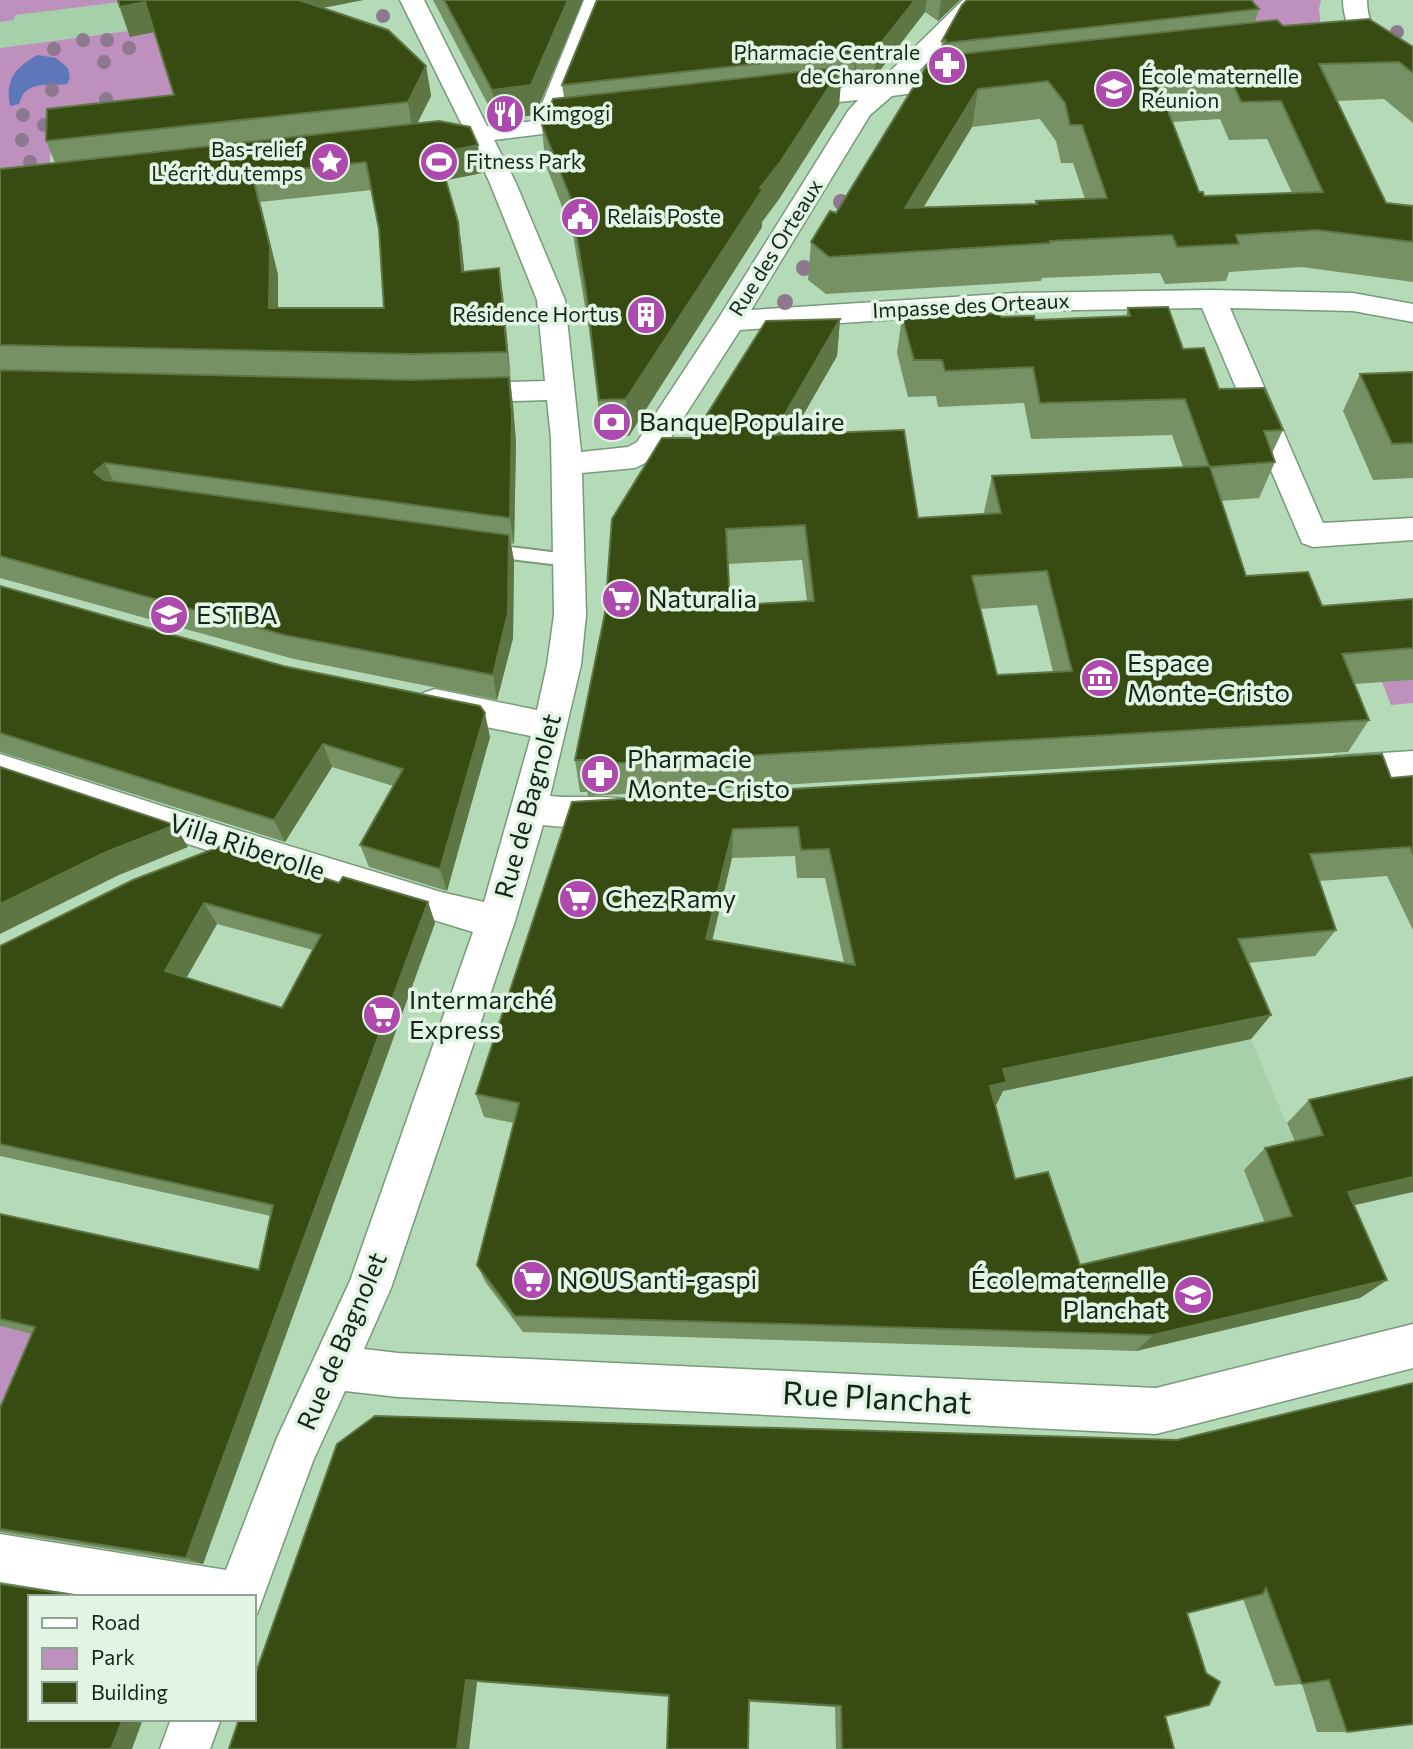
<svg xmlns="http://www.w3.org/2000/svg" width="1413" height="1749" viewBox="0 0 1413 1749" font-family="Commissioner,sans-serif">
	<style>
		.built { fill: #a6d0aa }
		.green { fill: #be90bd }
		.water { fill: #5e77ba }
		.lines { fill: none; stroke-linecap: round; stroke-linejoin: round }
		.lane-casing { stroke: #779a7a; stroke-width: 4 }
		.street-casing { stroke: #779a7a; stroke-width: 3 }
		.lane { fill: #fff; fill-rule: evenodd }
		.street { fill: #fff; fill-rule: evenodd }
		.tree { fill: #8e7890 }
		.wall { fill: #769265; fill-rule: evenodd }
		.shaded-wall { fill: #5d7644 }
		.building { fill: #374b12; stroke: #5d7644; stroke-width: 2; fill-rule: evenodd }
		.labels { text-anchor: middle; stroke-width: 7; stroke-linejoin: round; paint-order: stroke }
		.far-poi-label { font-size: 21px; fill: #162518; stroke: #e2f5e4; text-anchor: start }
		.far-street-label { font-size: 21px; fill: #162518; stroke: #e2f5e4 }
		.poi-label { font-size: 26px; fill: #162518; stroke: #e2f5e4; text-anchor: start }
		.street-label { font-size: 26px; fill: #162518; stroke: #e2f5e4 }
		.near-street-label { font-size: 32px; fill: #162518; stroke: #e2f5e4 }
	</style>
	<rect width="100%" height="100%" fill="#b5dab8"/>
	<g class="built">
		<path d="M0,0H202L155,32L131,37L128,31L0,48Z"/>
		<path d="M1220,966L1360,1298L1026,1347L935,995Z"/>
	</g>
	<g class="green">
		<path d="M0,0H137L15,15L14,20L0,22Z"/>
		<path d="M1216,0H1321L1319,9L1321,27L1247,37Z"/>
		<path d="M128,31L131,37L155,32L181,116L52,133L49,172L0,177V48Z"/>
		<path d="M1413,680V703L1391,705L1382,682Z"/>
		<path d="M0,1326L55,1339L0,1468Z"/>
	</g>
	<path class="water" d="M38,55L56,58L68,68L70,78L67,84C46,87 26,79 19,104L10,106C5,80 15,67 38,55Z"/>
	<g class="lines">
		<defs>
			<path id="lane" d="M486,544L568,554L576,560L568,566L486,556L478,550Z"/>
			<g id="street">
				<path d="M400,0H424L487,126L535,121L584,0H608L562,118L591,115L600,117L603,122L600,127L494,140L515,181L565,300L581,452L628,447L637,442L720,316L848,111L858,100L792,107L783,105L780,100L783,95L878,83L963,0H988L911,79L963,73L972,75L975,80L972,85L892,96L870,115L751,310L1016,293L1212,290L1353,293L1413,304V322L1353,311L1230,308L1323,523L1413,518V540L1313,547L1302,543L1202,308L1016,311L740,330L659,456L635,468L582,473L586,615L581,665L550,796C576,799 610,794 632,801L637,812L632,823C603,832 572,828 543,825L515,921L391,1288L364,1349L398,1353L1156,1388L1413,1324V1368L1156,1434L398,1397L345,1391L313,1461L257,1614L254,1615V1597H94L0,1582V1534L226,1570L277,1438L350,1281L473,932L240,861L0,782V754L240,831L441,892L484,902L531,736L435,717L423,713L418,703L423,693L435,689L537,710L547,665L554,615L551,438L547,400L461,403L451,400L446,393L451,386L461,383L545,381L537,300L489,181L471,143L449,142L445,137L449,132L464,129Z"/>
				<path d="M1343,0H1367C1367,32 1387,46 1413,60V76C1377,67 1343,39 1343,0Z"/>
				<path d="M1413,751V779L1337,784L1325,780L1319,770L1325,760L1337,756Z"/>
				<path d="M171,1719H221L210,1749H160Z"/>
			</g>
		</defs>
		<use href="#lane" class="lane-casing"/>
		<use href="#street" class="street-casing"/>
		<use href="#lane" class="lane"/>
		<use href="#street" class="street"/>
	</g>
	<g class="tree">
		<circle cx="383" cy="16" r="7"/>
		<circle cx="1397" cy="32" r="7"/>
		<circle cx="83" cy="40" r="7"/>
		<circle cx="107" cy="40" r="7"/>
		<circle cx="129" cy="48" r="7"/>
		<circle cx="54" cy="49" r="7"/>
		<circle cx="104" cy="62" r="7"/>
		<circle cx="52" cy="90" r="7"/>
		<circle cx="106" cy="99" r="7"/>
		<circle cx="23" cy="115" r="7"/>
		<circle cx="44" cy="125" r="7"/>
		<circle cx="22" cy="140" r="7"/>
		<circle cx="30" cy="162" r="7"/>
		<circle cx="841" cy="202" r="8"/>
		<circle cx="804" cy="268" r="8"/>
		<circle cx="785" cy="302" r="8"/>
	</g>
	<g class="wall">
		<path d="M117,0H363L322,8L426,66L431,96L417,123L482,173L446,180L458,222L462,249L464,271L503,296L516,442L514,544L511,543L514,561L513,638L497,700L294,659L0,578V169L55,163L46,141L174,95L154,32L130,37ZM372,190L379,229L384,308H278V275L260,202Z"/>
		<path d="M433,0H583L535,115L496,120Z"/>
		<path d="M597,0H960L938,21L925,12L874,78L855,80L853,83L841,84L839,105L779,199L762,222V227L629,436L602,437L589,330L573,235L545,163L542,125L564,97L562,85Z"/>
		<path d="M1259,9L1255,22L1413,47V123L1384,99L1337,101L1386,203L1413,206V282L1302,267L1229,272L1226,281L1165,284L1160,273L1042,278L1041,281L826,294L808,280L811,242L836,213L940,56L942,41ZM1040,119L1056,141L1061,163H1073L1085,199L1036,201L1035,204L923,208L972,127ZM1220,119L1229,140L1267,139L1292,193L1204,196L1199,192L1172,122Z"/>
		<path d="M1128,308L1183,349L1219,389L1283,430L1272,453L1275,462L1259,498L1221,501L1246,576L1322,606L1413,599V680L1354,684L1369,720L1348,752L588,796L587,792H580L575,760L692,438L840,319L837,356L792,434L918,518L984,514V512L992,476L1183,467L1172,435L1031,439L1024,403L938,407L936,396L908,397L897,353L902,317H1001L1035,320L1126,316ZM802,560L807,601L730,605L728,564ZM1037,605L1053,672L997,675L980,609Z"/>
		<path d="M1413,372V478L1373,480L1343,411L1360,374Z"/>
		<path d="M0,586L490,737L447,891L369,867L360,845L393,786L332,767L285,842L0,752Z"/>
		<path d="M1413,776V930L1387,876L1319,881L1336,930L1315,956L1248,963L1271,1015L1251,1039L1003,1091L996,1105H995L1015,1179L1080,1265L1265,1223L1244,1170L1265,1148L1295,1142L1287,1123L1309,1100L1387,1280L1360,1298L1136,1351L523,1332L486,1283L477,1265L514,1123L484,1117L476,1094L572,802L1391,778ZM795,856L797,878H825L844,963L712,940L732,858Z"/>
		<path d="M254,850L257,856L339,883L428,902L435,923L203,1564L0,1532V1408L32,1334L0,1326V1214L259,1270L271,1216L0,1156V946ZM217,924L313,950L282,1008L186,978Z"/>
		<path d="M1413,1383L1347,1732H1317L1302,1684L1275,1686L1243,1599L1187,1613L1165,1716L1174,1749H836L835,1707L669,1697L477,1682L469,1749H229L1177,1440Z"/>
	</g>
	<g class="shaded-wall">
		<path d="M267,0H363L271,18Z"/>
		<path d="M568,0H583L535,115L496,120L492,90Z"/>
		<path d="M915,0H927L925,12L874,78L877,48Z"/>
		<path d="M941,0H960L938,21Z"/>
		<path d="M145,2L155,32L130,37L120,7Z"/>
		<path d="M858,50L855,80L853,83L856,53Z"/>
		<path d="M426,66L431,96L413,132L408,102Z"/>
		<path d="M842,67L839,105L779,199L762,222V227L629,436L626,399L760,188Z"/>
		<path d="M978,89L972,127L900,246L905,208Z"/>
		<path d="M478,145L482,173L443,181L438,153Z"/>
		<path d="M252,174L260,202L278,275V335L269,308Z"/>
		<path d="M458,222L462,249L467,299L462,272Z"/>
		<path d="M499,268L503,296L511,379L507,352Z"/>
		<path d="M840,319L837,356L771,471L773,435Z"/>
		<path d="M509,377L513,404L516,442L514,544L510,518Z"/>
		<path d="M105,463L117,489L106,498L94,472Z"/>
		<path d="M509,535L514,561L513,638L497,700L493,675Z"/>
		<path d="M485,713L490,737L447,891L440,869Z"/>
		<path d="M323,744L332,767L285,842L274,820Z"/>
		<path d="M175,825L188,847L119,875L0,934V904L104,853Z"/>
		<path d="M733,829L732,858L706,966V939Z"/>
		<path d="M428,902L435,923L203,1564L186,1558Z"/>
		<path d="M204,903L217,924L179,991L165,971Z"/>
		<path d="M1271,1015L1251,1039L1003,1091L996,1105L979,1109L990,1086L1003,1069Z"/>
		<path d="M1413,1177V1192L1324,1212L1348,1192Z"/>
		<path d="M1387,1280L1360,1298L1136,1351L1153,1335Z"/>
		<path d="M466,1680L477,1682L469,1749H457Z"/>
		<path d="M123,1719H143L132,1749H111Z"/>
	</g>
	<g class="building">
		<path d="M118,0H299L388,30L426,66L408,102L46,141L47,109L174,95L145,2L120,7Z"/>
		<path d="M444,0H568L531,85L492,90Z"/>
		<path d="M597,0H915L877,48L858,50L856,53L562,85Z"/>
		<path d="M967,0H1251L1259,9L945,43L946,40L942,41L962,5Z"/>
		<path d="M1369,19L1413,47V73L1399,62L1319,64L1386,203L1413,206V242L1317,230L1236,235L1239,244L1177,247L1172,235L1050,241V243L829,257L811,242L830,211L836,213L932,57L1277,20L1283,26ZM1048,81L1065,103L1070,125H1082L1107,198L1036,201L1037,204L905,208L978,89ZM1232,82L1241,102L1281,101L1323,192L1204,196L1203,192H1199L1158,85Z"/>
		<path d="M842,67L781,161L760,188L763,189L626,399L599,400L586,292L570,197L542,125L553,99Z"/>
		<path d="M439,121L470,127L478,145L438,153L458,222L462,272L499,268L507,352L410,354L0,345V169ZM366,162L379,229L384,308H269L270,247L252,174Z"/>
		<path d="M1168,307L1183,349L1204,348L1219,389L1264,388L1283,430L1264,431L1275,462L1210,467L1246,576L1308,572L1322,606L1413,599V648L1342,654L1369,720L584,765L585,760H575L605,613L612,519L662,438H692L766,321L840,319L773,435L904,430L918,518L1001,513L992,476L1209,466L1185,399L1040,403L1033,367L945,371L942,360H914L902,317L1000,313L1001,317L1034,316L1035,320L1130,316L1128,308ZM805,525L814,601L730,605L726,529ZM1047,571L1072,671L997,675L972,576Z"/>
		<path d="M0,370L410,380L509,377L512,415L510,518L105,463L94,472L104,480L509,535L508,613L493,675L284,635L0,556Z"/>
		<path d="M1413,372V443L1392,444L1360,374Z"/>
		<path d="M0,586L283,666L480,706L485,713L440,869L360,845L403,769L323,744L274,820L0,733Z"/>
		<path d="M1382,754L1391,778L1413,776V854L1410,847L1310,854L1336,930L1238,939L1271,1015L1003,1069L1007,1082L990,1086L1015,1179L1048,1172L1080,1265L1292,1216L1265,1148L1323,1135L1309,1100L1413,1077V1177L1348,1192L1387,1280L1153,1335L515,1316L477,1265L519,1103L476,1094L572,802ZM798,827L801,850L829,849L855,965L706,939L733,829Z"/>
		<path d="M0,767L175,825L104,853L0,904Z"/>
		<path d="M229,843L254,850L252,854L339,883L343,877L428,902L186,1558L0,1529V1408L35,1327L0,1319V1214L259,1270L273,1205L0,1144V946L133,880ZM204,903L321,935L282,1008L165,971Z"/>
		<path d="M1413,1383V1724L1347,1732L1329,1680L1302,1684L1266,1588L1263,1594L1187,1613L1206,1673L1220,1682L1209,1705L1165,1716L1174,1749H842L841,1706L749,1700L748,1749H667L669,1695L466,1680L457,1749H229L239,1719H254V1678L337,1444L375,1416L1177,1440Z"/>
		<path d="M0,1584L73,1595H170L169,1597H30V1719H123L111,1749H0Z"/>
	</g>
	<defs>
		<symbol id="pharmacy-disc" viewBox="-11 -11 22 22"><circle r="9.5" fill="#ae49ae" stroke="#e2f5e4"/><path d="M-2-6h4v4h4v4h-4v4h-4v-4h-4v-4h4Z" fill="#fff"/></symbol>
		<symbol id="school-disc" viewBox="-11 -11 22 22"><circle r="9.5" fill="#ae49ae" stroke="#e2f5e4"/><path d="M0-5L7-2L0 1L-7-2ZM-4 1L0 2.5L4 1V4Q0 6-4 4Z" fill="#fff"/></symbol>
		<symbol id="restaurant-disc" viewBox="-11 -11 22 22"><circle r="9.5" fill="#ae49ae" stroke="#e2f5e4"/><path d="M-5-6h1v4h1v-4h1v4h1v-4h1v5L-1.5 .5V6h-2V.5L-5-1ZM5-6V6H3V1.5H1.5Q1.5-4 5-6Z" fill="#fff"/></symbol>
		<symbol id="sight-disc" viewBox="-11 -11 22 22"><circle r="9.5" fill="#ae49ae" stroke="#e2f5e4"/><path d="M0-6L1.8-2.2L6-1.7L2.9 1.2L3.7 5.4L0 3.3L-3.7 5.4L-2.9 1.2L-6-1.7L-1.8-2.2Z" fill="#fff"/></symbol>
		<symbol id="stadium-disc" viewBox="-11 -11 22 22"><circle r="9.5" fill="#ae49ae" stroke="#e2f5e4"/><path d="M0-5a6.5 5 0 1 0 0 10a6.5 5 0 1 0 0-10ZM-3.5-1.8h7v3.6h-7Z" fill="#fff"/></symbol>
		<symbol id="civic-disc" viewBox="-11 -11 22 22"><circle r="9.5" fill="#ae49ae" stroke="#e2f5e4"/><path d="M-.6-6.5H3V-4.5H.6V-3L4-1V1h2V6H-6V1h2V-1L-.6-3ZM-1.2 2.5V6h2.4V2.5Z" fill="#fff"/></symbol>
		<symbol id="building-disc" viewBox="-11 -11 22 22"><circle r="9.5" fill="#ae49ae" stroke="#e2f5e4"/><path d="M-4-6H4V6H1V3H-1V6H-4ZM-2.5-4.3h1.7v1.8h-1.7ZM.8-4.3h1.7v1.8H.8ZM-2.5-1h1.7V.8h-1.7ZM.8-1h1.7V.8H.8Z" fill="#fff"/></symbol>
		<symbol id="bank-disc" viewBox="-11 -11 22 22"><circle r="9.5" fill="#ae49ae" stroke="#e2f5e4"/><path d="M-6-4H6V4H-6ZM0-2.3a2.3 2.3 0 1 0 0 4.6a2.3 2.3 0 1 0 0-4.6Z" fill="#fff"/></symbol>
		<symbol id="supermarket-disc" viewBox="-11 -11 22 22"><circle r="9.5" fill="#ae49ae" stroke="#e2f5e4"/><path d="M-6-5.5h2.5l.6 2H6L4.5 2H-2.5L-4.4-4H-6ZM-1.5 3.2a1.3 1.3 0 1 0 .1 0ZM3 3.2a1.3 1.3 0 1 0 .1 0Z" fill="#fff"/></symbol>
		<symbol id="museum-disc" viewBox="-11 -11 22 22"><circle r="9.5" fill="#ae49ae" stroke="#e2f5e4"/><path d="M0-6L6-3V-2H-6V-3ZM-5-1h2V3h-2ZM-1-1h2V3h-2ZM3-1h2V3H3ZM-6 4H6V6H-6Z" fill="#fff"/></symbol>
	</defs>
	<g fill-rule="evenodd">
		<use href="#pharmacy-disc" x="925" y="43" width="44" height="44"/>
		<use href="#school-disc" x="1092" y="67" width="44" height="44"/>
		<use href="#restaurant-disc" x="483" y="92" width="44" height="44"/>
		<use href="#sight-disc" x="308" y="140" width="44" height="44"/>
		<use href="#stadium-disc" x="417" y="140" width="44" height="44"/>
		<use href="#civic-disc" x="558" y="195" width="44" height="44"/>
		<use href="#building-disc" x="624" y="293" width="44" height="44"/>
		<use href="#bank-disc" x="590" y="400" width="44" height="44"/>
		<use href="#supermarket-disc" x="599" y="577" width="44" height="44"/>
		<use href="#school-disc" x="147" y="593" width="44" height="44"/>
		<use href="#museum-disc" x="1078" y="656" width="44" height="44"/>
		<use href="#pharmacy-disc" x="578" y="752" width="44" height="44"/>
		<use href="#supermarket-disc" x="556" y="877" width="44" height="44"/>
		<use href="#supermarket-disc" x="360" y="993" width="44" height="44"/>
		<use href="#supermarket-disc" x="510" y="1258" width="44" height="44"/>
		<use href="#school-disc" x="1171" y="1273" width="44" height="44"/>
	</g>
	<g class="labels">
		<g class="far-poi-label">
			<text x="920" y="60" text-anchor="end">Pharmacie Centrale<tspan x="920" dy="24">de Charonne</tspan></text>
			<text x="1141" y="84">École maternelle<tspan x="1141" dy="24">Réunion</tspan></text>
			<text x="532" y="121">Kimgogi</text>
			<text x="303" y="157" text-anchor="end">Bas-relief<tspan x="303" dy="24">L'écrit du temps</tspan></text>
			<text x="466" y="169">Fitness Park</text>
			<text x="607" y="224">Relais Poste</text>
			<text x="619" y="322" text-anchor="end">Résidence Hortus</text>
		</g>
		<g class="far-street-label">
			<text transform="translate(776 248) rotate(-58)" y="7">Rue des Orteaux</text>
			<text transform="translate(971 306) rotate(-3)" y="7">Impasse des Orteaux</text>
		</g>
		<g class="poi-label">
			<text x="639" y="431">Banque Populaire</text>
			<text x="648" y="608">Naturalia</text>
			<text x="196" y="624">ESTBA</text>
			<text x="1127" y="672">Espace<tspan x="1127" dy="30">Monte-Cristo</tspan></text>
			<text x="627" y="768">Pharmacie<tspan x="627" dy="30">Monte-Cristo</tspan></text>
			<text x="605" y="908">Chez Ramy</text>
			<text x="409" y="1009">Intermarché<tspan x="409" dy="30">Express</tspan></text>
			<text x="559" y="1289">NOUS anti-gaspi</text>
			<text x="1166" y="1289" text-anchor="end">École maternelle<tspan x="1166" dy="30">Planchat</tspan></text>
		</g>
		<g class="street-label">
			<text transform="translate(528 806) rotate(-75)" y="9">Rue de Bagnolet</text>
			<text transform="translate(247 847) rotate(18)" y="9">Villa Riberolle</text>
			<text transform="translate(342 1341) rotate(-67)" y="9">Rue de Bagnolet</text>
		</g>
		<g class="near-street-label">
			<text transform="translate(877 1398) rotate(3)" y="11">Rue Planchat</text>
		</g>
	</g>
	<rect x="28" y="1595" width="228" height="126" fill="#e2f5e4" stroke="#90a292" stroke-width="2"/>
	<rect x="42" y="1618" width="35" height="10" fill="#ffffff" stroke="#90a292" stroke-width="2"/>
	<text x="91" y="1630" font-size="21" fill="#162518">Road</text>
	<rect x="42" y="1648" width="35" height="21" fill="#be90bd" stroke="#90a292" stroke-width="2"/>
	<text x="91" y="1665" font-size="21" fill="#162518">Park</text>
	<rect x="42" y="1682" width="35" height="21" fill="#374b12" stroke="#90a292" stroke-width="2"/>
	<text x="91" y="1700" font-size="21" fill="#162518">Building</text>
</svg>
